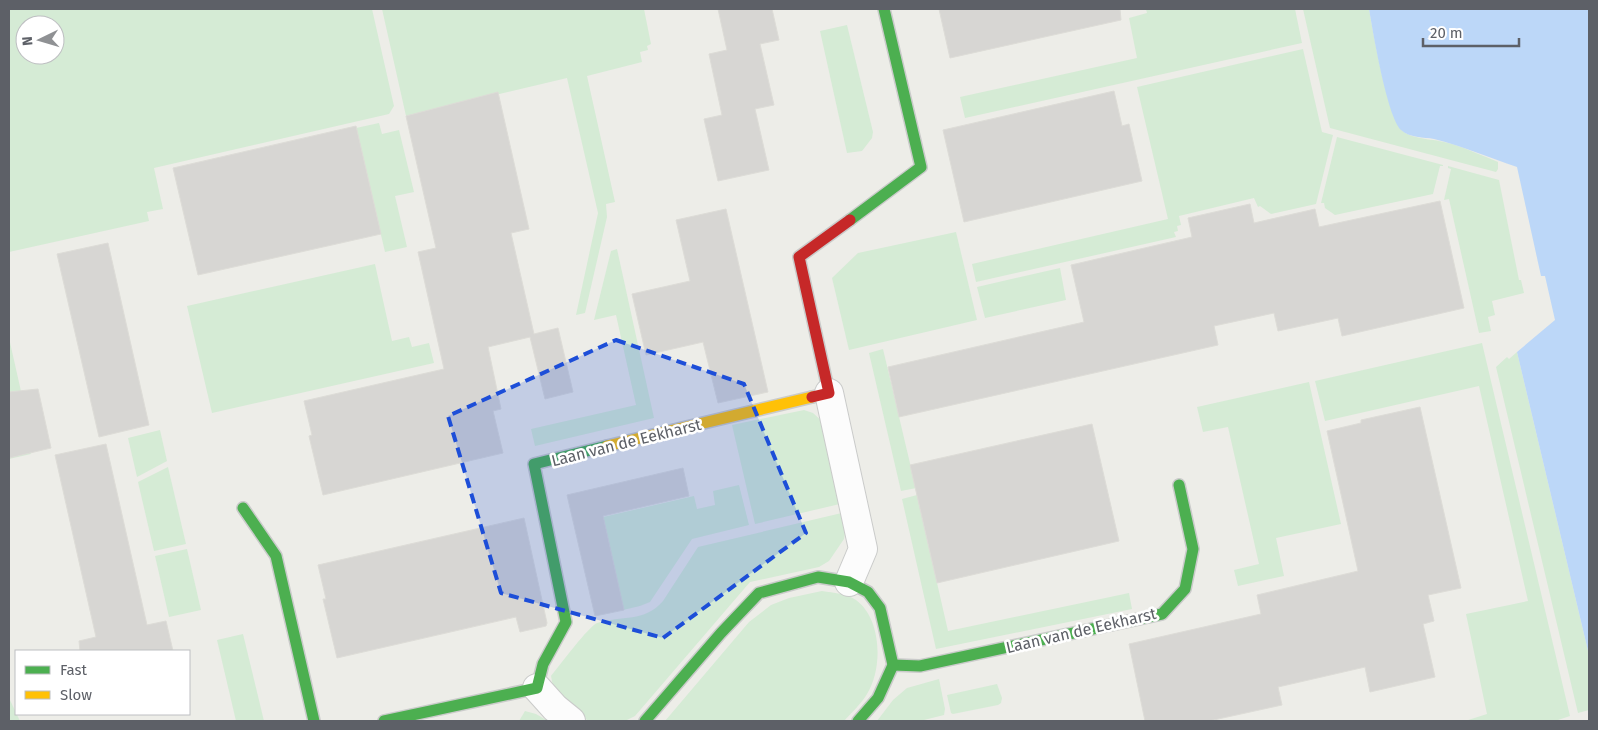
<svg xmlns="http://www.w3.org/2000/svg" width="1598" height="730" viewBox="0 0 1598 730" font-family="'Fira Sans',sans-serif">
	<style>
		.green { fill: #d5ebd5; fill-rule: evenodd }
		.water { fill: #bcd7f8 }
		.building { fill: #d7d6d3; stroke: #dddcd7 }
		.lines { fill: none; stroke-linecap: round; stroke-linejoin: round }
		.street-casing { stroke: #cacbca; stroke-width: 30 }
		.fast-casing { stroke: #cacbca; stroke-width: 14 }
		.slow-casing { stroke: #cacbca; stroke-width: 14 }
		.jam-casing { stroke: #cacbca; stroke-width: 14 }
		.street { stroke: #fcfcfc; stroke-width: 28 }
		.fast { stroke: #4caf50; stroke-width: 11 }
		.slow { stroke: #ffc107; stroke-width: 11 }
		.jam { stroke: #c62828; stroke-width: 11 }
		.marked { fill: #1d4ed8; fill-opacity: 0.2; stroke: #1d4ed8; stroke-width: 4; stroke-dasharray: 10 6; stroke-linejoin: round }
		.labels { text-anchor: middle; stroke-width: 5; stroke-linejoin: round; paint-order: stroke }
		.street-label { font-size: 16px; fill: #5d6067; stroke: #fff }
	</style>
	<rect width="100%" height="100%" fill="#edede8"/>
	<g class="green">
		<path d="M9,9H372L394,106L389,114L154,168L163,209L147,212L149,221L9,252ZM25,25H55V55H25Z"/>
		<path d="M382,9H644L651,44L647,46L648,50L640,52L642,62L587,76L615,202L606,204L607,217L585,313L576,315L598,213L567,78L406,116Z"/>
		<path d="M1146,9H1295L1302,43L965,118L960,97L1137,58L1129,18L1147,13Z"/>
		<path d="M1303,9H1369C1373,31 1388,121 1404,132C1415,140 1438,139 1452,144C1468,149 1483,156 1498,162V169L1496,172L1330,128Z"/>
		<path d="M847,25L873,132L872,138L862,151L847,153L820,31Z"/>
		<path d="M1303,49L1322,132L1333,135L1316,204L1271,214L1260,206L1258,207L1254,198L1179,216L1181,225L1177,226L1178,231L1174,232L1176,237L976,282L972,264L1168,219L1137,87Z"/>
		<path d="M379,123L382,134L399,130L414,192L395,196L407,247L385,252L356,128Z"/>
		<path d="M1337,137L1443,165V166H1440L1433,194L1335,215L1325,208L1324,203H1321Z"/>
		<path d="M1448,166L1499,180L1519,280H1521L1524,293L1492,301L1495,315L1488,317L1491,331L1479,333L1449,199L1444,200L1451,169L1448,168Z"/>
		<path d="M956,232L977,320L849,350L832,278L858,253Z"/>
		<path d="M617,249L654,418L535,446L531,429L636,405L616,315L594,320L611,251Z"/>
		<path d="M375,264L392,341L409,337L412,347L429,343L434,363L212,413L187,306Z"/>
		<path d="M1060,268L1066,300L985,318L977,287Z"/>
		<path d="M9,338L34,449L29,450L31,454L9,459Z"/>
		<path d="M1482,343L1570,716L1555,721H1465L1487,714L1466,614L1528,601L1479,386L1325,421L1315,381Z"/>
		<path d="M883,349L913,476L937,484L901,491L869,353Z"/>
		<path d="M1517,352L1589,655V710L1578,713L1496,367L1507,357L1509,359Z"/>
		<path d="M1309,382L1341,524L1276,538L1284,576L1238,586L1234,570L1259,564L1228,427L1203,432L1197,407Z"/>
		<path d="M804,410L813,413L824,423L844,503L755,524L732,425Z"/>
		<path d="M160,430L167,461L137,477L128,438Z"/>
		<path d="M168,467L186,544L154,551L138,482Z"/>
		<path d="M739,485L749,525L692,539L650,602L640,606L623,610L603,517L694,496L697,509L715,505L713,491Z"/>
		<path d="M917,495L948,631L1129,593L1132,609L936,649L902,499Z"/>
		<path d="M846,512V527L844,539L829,561L819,567L750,582L635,716L625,721H589L580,716L553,686L551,676C559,666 589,626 597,623C622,615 644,623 663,601L698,547Z"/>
		<path d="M187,549L201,610L169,617L155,556Z"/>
		<path d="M822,591C834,593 846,593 856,600C882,619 883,669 867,694C861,704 852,712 844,721H665L749,622L771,605L789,598Z"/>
		<path d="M243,634L264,721H236L217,640Z"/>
		<path d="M939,679L945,709L944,715L920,721H877L893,700L907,688Z"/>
		<path d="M997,684L1002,698L1001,703L998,705L953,714L951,713L947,695Z"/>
		<path d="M9,698L20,721H9Z"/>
		<path d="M525,711L536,714L548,721H519Z"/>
	</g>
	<path class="water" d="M1369,9H1589V655L1517,352L1555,320L1545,276H1541L1517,167C1490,158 1462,146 1434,139C1424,137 1409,138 1401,130C1387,116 1373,32 1369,9Z"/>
	<g class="building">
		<path d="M718,9H772L779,40L760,44L774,105L755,109L769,170L718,181L704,119L722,115L709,54L727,50Z"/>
		<path d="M939,9H1120L1121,20L950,58Z"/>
		<path d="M1114,91L1122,126L1129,124L1142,181L964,222L943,130Z"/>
		<path d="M498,92L529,229L511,233L534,334L558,328L573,392L545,399L530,337L488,347L501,409L493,411L503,453L323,495L309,436L312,435L304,401L444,369L418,252L436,248L406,116Z"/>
		<path d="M356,126L381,234L198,275L173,168Z"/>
		<path d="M1440,201L1464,308L1342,336L1338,318L1278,331L1274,313L1214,326L1218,345L899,417L888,367L1084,322L1071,265L1192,237L1188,218L1250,204L1254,223L1315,209L1319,227Z"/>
		<path d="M726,209L768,392L718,403L703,342L646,355L632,294L690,281L676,220Z"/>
		<path d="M108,243L149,425L99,437L57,254Z"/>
		<path d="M38,389L51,448L9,458V392Z"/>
		<path d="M1420,407L1461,588L1428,595L1434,621L1423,624L1435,677L1370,692L1365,667L1278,687L1282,705L1209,721H1145L1129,644L1261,614L1257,595L1358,571L1327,431L1361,423V420Z"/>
		<path d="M1092,424L1119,541L937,583L910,465Z"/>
		<path d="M106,444L147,625L166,621L173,651H80L79,641L96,637L55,455Z"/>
		<path d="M683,468L689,496L603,516L624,610L595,616L567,495Z"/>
		<path d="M524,518L547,623L546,626L520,632L516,617L337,658L323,599H326L318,565Z"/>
	</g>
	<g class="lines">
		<defs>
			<g id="street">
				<path d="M829,393L863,549L849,582"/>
				<path d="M537,688L555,708L571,721"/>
			</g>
			<g id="fast">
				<path d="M850,220L921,167L884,9"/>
				<path d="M243,508L276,556L314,721"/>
				<path d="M893,665L920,666L1162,614L1185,589L1193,549L1179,485"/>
				<path d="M384,721L537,688L543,664L566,622L534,464L607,446"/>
				<path d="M645,721L721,633L759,593L818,577L849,582L868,592L880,608L893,665L878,698L858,721"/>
			</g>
			<path id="slow" d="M607,446L812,397"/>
			<path id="jam" d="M812,397L829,393L799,257L850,220"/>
		</defs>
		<use href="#street" class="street-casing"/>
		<use href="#fast" class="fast-casing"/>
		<use href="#slow" class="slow-casing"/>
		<use href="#jam" class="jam-casing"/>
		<use href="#street" class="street"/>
		<use href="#fast" class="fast"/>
		<use href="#slow" class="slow"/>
		<use href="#jam" class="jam"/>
	</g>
	<path class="marked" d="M616,340L744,384L806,533L663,638L501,593L448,416Z"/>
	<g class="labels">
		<g class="street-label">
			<text transform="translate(626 442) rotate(-14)" y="6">Laan van de Eekharst</text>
			<text transform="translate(1081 630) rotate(-13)" y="6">Laan van de Eekharst</text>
		</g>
	</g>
	<rect width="1598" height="730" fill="none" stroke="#5d6067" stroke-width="20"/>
	<rect x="15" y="650" width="175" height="65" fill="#ffffff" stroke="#bebfc2"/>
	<rect x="25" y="666" width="25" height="8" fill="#4caf50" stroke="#bebfc2"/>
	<text x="60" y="675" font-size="15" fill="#5d6067">Fast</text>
	<rect x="25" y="691" width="25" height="8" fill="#ffc107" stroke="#bebfc2"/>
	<text x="60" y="700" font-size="15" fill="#5d6067">Slow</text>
	<g transform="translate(40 40) rotate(265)"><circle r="24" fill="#ffffff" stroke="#bebfc2"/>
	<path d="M0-4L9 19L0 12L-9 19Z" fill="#8f9194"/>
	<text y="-8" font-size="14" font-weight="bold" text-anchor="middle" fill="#5d6067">N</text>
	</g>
	<path d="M1423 38v8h96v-8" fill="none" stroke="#5d6067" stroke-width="2.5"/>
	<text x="1430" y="38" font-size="15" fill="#5d6067" stroke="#ffffff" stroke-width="4" paint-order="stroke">20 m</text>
</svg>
